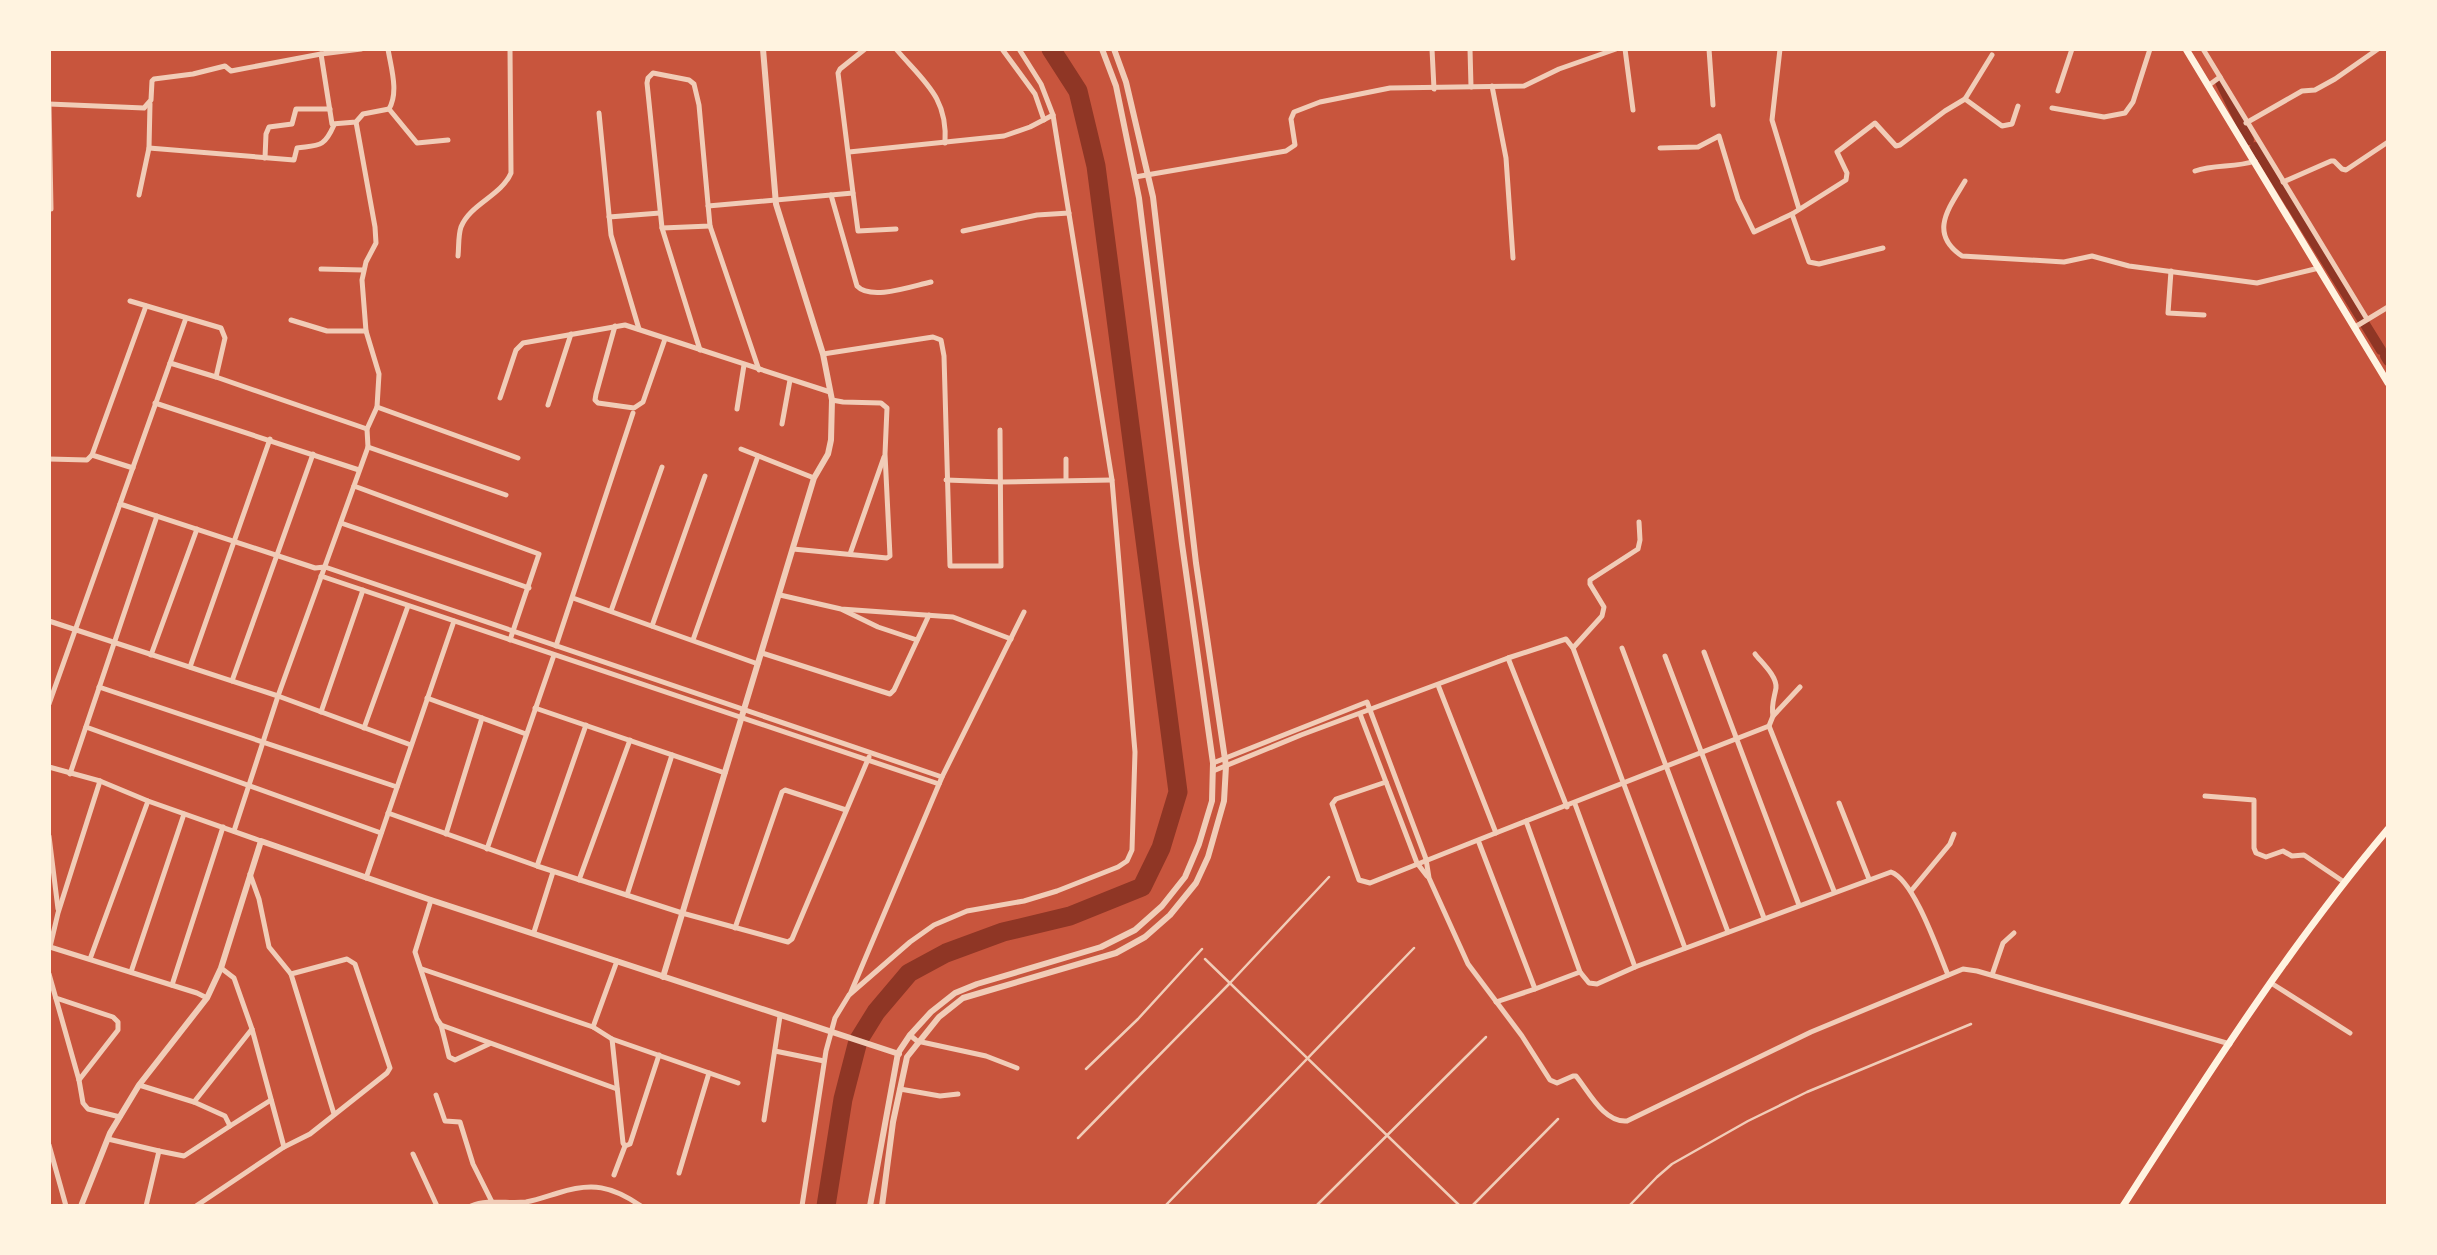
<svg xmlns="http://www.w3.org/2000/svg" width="2437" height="1255" viewBox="0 0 2437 1255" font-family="'Times New Roman',serif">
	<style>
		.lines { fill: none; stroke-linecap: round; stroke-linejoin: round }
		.canal { stroke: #8f3625; stroke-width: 10 }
		.river { stroke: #8f3625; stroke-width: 19 }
		.service { stroke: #f1ccb7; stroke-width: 2.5 }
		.minor { stroke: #f1ccb7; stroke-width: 5 }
		.tertiary { stroke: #f1ccb7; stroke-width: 6 }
		.secondary { stroke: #fff3e0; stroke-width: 7 }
	</style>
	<rect width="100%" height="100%" fill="#c8553d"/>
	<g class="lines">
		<g class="canal">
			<path d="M2220,82L2249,140"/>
			<path d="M2255,147L2381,350"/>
			<path d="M2385,356L2388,361"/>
		</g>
		<path class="river" d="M826,1206L843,1099L858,1041L876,1012L909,973L946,953L1003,932L1070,916L1142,887L1161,848L1178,792L1096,166L1078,91L1051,49"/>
		<g class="service">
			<path d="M1205,959L1460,1206"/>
			<path d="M1086,1069L1138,1019L1202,949"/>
			<path d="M1078,1138L1230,983L1329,877"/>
			<path d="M1165,1206L1414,948"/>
			<path d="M1316,1206L1486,1037"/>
			<path d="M1472,1206L1558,1119"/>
			<path d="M1629,1206L1657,1177L1672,1164L1748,1121L1807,1092L1971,1024"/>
		</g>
		<g class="minor">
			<path d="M896,49C924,82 948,97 945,143"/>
			<path d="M1002,49L1035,94L1044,120"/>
			<path d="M1432,49L1434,89"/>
			<path d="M1470,49L1471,87"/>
			<path d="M1625,49L1633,110"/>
			<path d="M1709,49L1713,105"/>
			<path d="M1780,49L1772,120L1799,209"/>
			<path d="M2203,49L2367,319"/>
			<path d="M321,54L361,49"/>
			<path d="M653,73L689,80L694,84L699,105L710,226L662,228L647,83L648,78Z"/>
			<path d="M2209,85L2220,77"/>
			<path d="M1492,86L1506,158L1513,258"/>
			<path d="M2058,91L2072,49"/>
			<path d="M1965,99L2002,126L2012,124L2018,106"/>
			<path d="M49,104L144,108L151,100L152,81L154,79L193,74L225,66L231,71L321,54L332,124L356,122L363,114L389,109C399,92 391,68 388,49"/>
			<path d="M49,104L51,209"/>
			<path d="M2052,108L2104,117L2125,113L2133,102L2150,49"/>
			<path d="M389,109L417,143L448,140"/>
			<path d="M599,113L611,235L639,329"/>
			<path d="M2246,123L2302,91L2315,90L2335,79L2378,49"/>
			<path d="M149,148L294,160L297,148C319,145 324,148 334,125"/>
			<path d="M1660,148L1698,147L1719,136L1738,199L1754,232L1792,214L1846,180L1847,173L1837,152L1875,123L1896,146L1900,145L1945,111L1965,99L1992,55"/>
			<path d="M849,152L1004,136L1030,127L1053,115"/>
			<path d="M265,158L266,134L269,127L292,124L296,109H330"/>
			<path d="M2195,171C2215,164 2235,168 2255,161"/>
			<path d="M1135,177L1286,151L1295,145L1291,119L1294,112L1320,102L1390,88L1524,86L1559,69L1616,49"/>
			<path d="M1965,181C1949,208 1928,233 1962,256L2064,262L2092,256L2129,266L2257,283L2319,268"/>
			<path d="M2283,182L2331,161H2334L2342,169L2346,170L2388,142"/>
			<path d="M853,193L858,231L896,229"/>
			<path d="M139,195L149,148L150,104"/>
			<path d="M831,195L857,286C871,301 912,286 931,282"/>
			<path d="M708,206L853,193L838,73L840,69L865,49"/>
			<path d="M1792,214L1809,262L1819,264L1883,248"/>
			<path d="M609,217L660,213"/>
			<path d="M710,226L759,370"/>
			<path d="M662,228L700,350"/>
			<path d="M963,231L1037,215L1069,213"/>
			<path d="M458,256C459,247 458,236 461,227C470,204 501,196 511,173L510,49"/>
			<path d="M321,269L363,270"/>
			<path d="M2171,271L2168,313L2204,315"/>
			<path d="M130,301L221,328L225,338L216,377L367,429"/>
			<path d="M291,320L327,331H366"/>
			<path d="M615,326L596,394L595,400L598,403L634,408L643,402L665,339"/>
			<path d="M2355,327L2388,307"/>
			<path d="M823,354L933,337L941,340L944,356L950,566H1001L1000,430"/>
			<path d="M170,363L216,377"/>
			<path d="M500,398L516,350L523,343L625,325L830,392"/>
			<path d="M155,403L359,470"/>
			<path d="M548,405L571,334"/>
			<path d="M377,407L518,458"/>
			<path d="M737,409L744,365"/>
			<path d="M782,424L790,380"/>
			<path d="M368,447L506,495"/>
			<path d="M741,449L814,478"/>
			<path d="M49,459L87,460L92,455"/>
			<path d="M133,468L92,455L146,306"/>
			<path d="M946,480L1001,482L1112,480"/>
			<path d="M1066,480V459"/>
			<path d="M354,486L539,554L510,640"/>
			<path d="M120,504L315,568L325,567L942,777"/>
			<path d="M341,523L529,588"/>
			<path d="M793,549L887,558L890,556L885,454L887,408L881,403L843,402L832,400"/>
			<path d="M850,554L884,457"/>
			<path d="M321,576L939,784"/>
			<path d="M780,595L841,609L953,617L1011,639"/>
			<path d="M573,598L758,664"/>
			<path d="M843,610L878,627L917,640"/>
			<path d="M611,611L662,467"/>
			<path d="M49,621L278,696L411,745"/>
			<path d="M652,626L705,476"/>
			<path d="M693,640L758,456"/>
			<path d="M556,646L633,413"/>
			<path d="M1573,648L1602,616L1604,607L1590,584V580L1638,549L1640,540L1639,522"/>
			<path d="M1622,648L1728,932"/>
			<path d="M1704,652L1799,905"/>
			<path d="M762,653L890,694L894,690L929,615"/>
			<path d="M1755,654C1762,663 1777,676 1776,688C1774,699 1771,705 1773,716"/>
			<path d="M151,655L197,529"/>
			<path d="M1665,656L1764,918"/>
			<path d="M1508,658L1567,807"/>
			<path d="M190,667L270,439"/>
			<path d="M232,681L313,454"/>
			<path d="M1438,685L1496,833"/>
			<path d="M99,687L397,787"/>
			<path d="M1800,687L1773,716L1769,726L1834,891"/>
			<path d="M427,698L526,734"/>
			<path d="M49,704L186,318"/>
			<path d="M535,708L725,773"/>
			<path d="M321,712L363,590"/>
			<path d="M1360,714L1417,863L1427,876"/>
			<path d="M86,727L381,833"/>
			<path d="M364,728L408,606"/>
			<path d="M1213,763L1367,702L1426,859L1429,878L1468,964L1522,1036L1550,1080L1557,1083L1573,1076H1576C1589,1092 1604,1123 1627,1121L1811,1032L1963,969L1977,971L2230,1044"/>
			<path d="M49,767L100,781L148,801L261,841"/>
			<path d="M1213,771L1301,735L1508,658L1566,639L1573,648L1685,948"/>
			<path d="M70,774L157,516"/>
			<path d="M100,781L58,913L50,947L197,993L207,998"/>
			<path d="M1386,782L1336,799L1332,804L1359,880L1370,883L1478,840L1535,989L1580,972L1526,821L1478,840"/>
			<path d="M2205,796L2254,800V848L2256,853L2266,857L2283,851L2292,856L2304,855L2344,882"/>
			<path d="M1839,803L1869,879"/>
			<path d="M1575,804L1635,967"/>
			<path d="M388,813L537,866L682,913L788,942L792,939L869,757"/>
			<path d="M1526,821L1769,726"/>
			<path d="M234,831L278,696L368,447L367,429L377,407L379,374L366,331L362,280L366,262L376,243L375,227L356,122"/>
			<path d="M446,834L482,718"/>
			<path d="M49,836L58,909"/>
			<path d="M487,849L554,655"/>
			<path d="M537,866L586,725"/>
			<path d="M250,874L259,899L269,947L291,974"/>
			<path d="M366,878L454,621"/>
			<path d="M579,880L630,740"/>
			<path d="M1911,891L1950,844L1954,834"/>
			<path d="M627,895L672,755"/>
			<path d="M431,900L415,952L437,1019L441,1025L449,1057L455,1060L489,1044"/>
			<path d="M735,928L782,792L785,790L846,810"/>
			<path d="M534,932L553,872"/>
			<path d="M90,959L148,801"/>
			<path d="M221,968L234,978L252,1029L284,1147"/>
			<path d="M422,969L593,1027L612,1039L738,1083"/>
			<path d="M131,972L184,814"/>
			<path d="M1580,972L1589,983L1597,984L1635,967L1891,872C1914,880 1938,951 1948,975"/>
			<path d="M49,974L79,1080L83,1103L88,1109L120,1117"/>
			<path d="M1992,975L2003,943L2014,933"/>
			<path d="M2271,983L2350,1033"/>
			<path d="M172,985L223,827"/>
			<path d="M851,992L942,777L1024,612"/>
			<path d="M56,998L113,1017L118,1022V1030L79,1080"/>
			<path d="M1496,1002L1535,989"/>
			<path d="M441,1025L617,1089"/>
			<path d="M593,1027L617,961"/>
			<path d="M910,1035L917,1041L986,1056L1017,1068"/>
			<path d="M612,1039L623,1143L625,1146"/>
			<path d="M775,1051L824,1061"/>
			<path d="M139,1085L194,1102"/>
			<path d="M900,1089L940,1096L958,1094"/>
			<path d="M436,1095L445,1121L460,1122L473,1164L492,1202"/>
			<path d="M764,1120L780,1016"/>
			<path d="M230,1126L271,1100"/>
			<path d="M108,1139L159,1151"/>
			<path d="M49,1145L66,1206"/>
			<path d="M413,1154L437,1206"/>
			<path d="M679,1173L709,1073"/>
			<path d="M614,1175L625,1146L630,1144L659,1055"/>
			<path d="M146,1206L159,1151L184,1156L230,1126L225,1116L194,1102L252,1029"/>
			<path d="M196,1206L284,1147L310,1134L387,1073L390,1068L355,964L347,959L291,974L334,1114"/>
			<path d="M471,1206C488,1199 508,1204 526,1202C537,1200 548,1196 558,1193C592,1182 612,1186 641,1206"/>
			<path d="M802,1206L826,1051L835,1018L849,995L910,942L934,925L967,911L1024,901L1057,891L1118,867L1127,861L1132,850L1135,752L1112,480L1053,115L1041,84L1019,49"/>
		</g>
		<g class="tertiary">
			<path d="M663,977L814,478L828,454L831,440L832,400L823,354L776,204L763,49"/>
			<path d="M81,1206L110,1133L139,1085L207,998L221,968L261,841L431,900L899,1054"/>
			<path d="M870,1206L898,1053L910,1035L931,1012L955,993L977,984L1101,947L1135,930L1162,906L1185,877L1199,844L1212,801L1213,763L1182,544L1139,198L1116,86L1102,49"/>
			<path d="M882,1206L893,1122L907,1057L939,1017L963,998L1116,953L1145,937L1170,915L1196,883L1208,857L1224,801L1226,766L1196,563L1153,197L1126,82L1114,49"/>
		</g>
		<g class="secondary">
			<path d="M2186,49L2388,383"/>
			<path d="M2123,1206C2206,1077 2289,946 2388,829"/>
		</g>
	</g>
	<rect width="2437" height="1255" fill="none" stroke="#fff3e0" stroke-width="102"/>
</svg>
